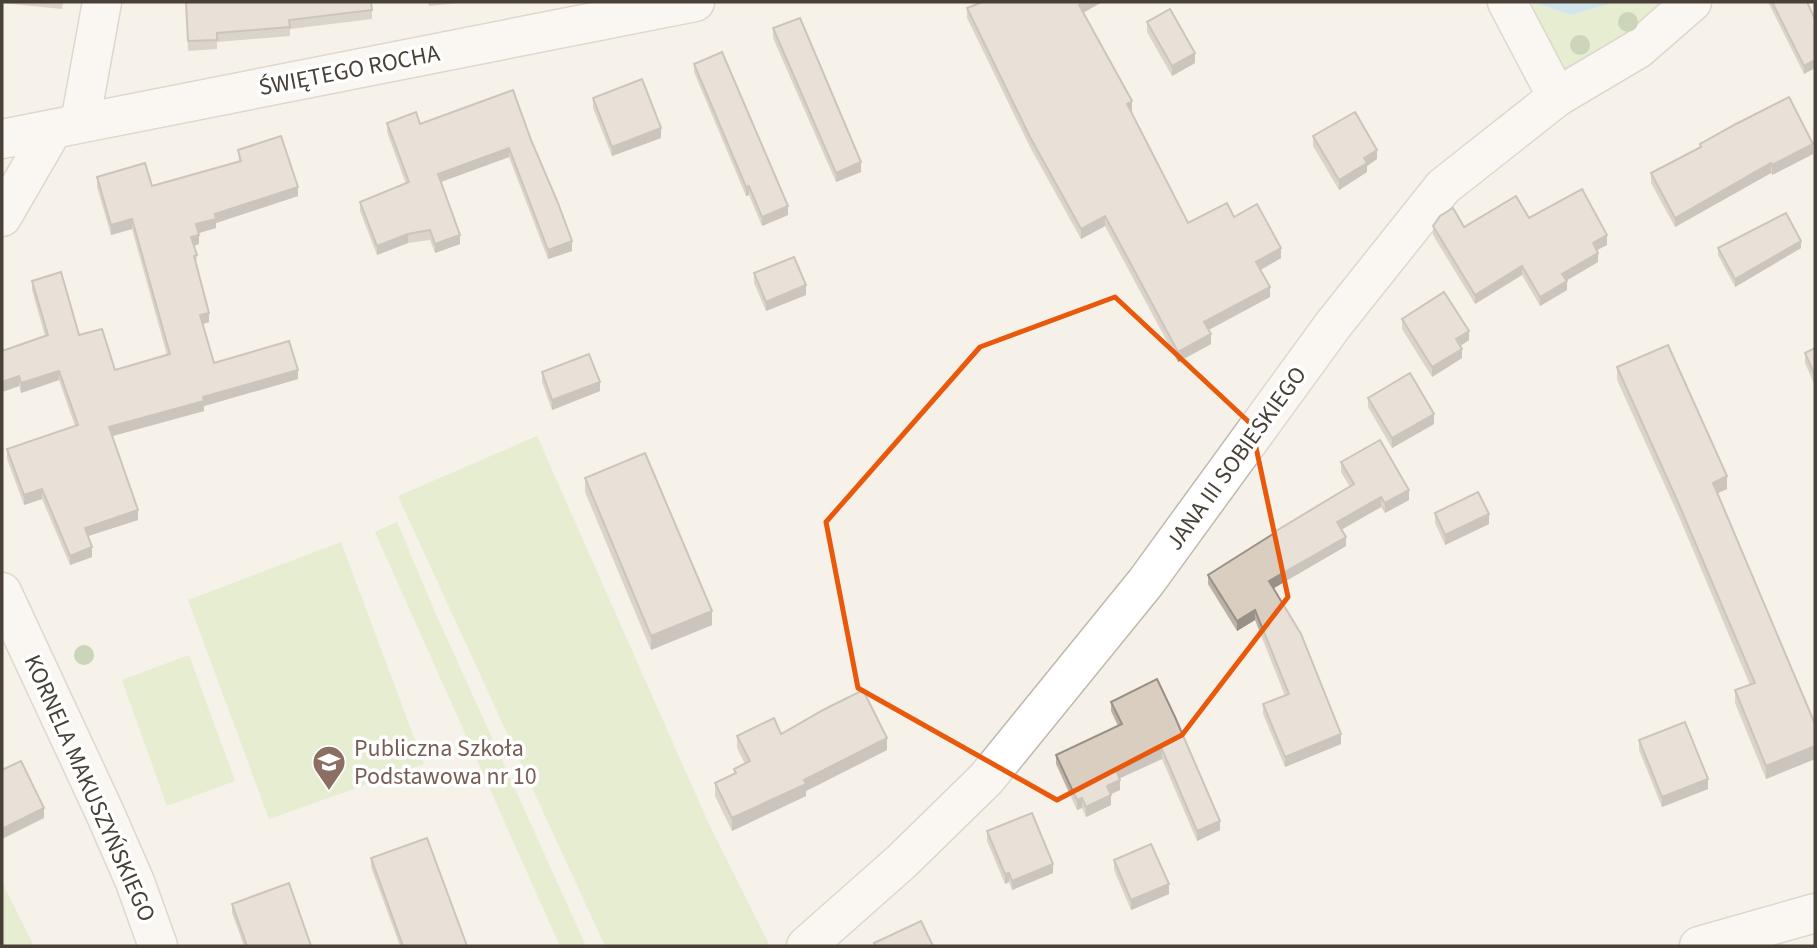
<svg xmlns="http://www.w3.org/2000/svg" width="1817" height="948" viewBox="0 0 1817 948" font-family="'Source Sans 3',sans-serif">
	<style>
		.green { fill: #d4e9b2 }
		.water { fill: #a5d8f2 }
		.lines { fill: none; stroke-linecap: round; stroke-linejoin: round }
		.minor-casing { stroke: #c1b8ab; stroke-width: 41 }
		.minor { stroke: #fff; stroke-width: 38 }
		.tree { fill: #99b17f }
		.wall { fill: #bbb1a6 }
		.shaded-wall { fill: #999087 }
		.building { fill: #dacec1; stroke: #999087; stroke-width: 2 }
		.marked { fill: none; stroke: #e8590c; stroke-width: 5; stroke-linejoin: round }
		.labels { text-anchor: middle; stroke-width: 7; stroke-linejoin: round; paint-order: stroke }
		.street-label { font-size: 24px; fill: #494137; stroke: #fff }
		.education-label { font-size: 24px; fill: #785e54; stroke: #fff; text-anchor: start }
	</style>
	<rect width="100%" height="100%" fill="#f5f1e9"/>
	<g class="green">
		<path d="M1497,2H1539L1541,5L1571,15L1617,2H1676L1541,88Z"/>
		<path d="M537,436L708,822L770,946H605L398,496Z"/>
		<path d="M397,522L435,612L586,946H560L375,532Z"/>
		<path d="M341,542L424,764L269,819L188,600Z"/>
		<path d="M189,655L235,781L167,806L122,680Z"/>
		<path d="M2,882L34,946H2Z"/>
	</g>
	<path class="water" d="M1539,2H1617L1571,15L1541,5Z"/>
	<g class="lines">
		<defs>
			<g id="minor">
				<path d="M1507,2L1557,97"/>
				<path d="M80,123L102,2"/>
				<path d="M2,139L695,2"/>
				<path d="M2,217L53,129"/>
				<path d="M2,592L104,811L135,882L158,946"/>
				<path d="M806,946L901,862L986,779L1146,582L1333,325L1443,187L1557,97L1638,49L1692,2"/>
				<path d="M1699,946L1815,913"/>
			</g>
		</defs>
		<use href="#minor" class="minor-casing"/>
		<use href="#minor" class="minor"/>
	</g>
	<g class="tree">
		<circle cx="1628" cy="22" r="10"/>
		<circle cx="1580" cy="45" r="10"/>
		<circle cx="84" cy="655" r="10"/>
	</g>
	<g class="wall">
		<path d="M2,2H63L62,9L2,3Z"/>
		<path d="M186,2L372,10V19L290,29V36L217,42V49L188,51Z"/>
		<path d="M428,2H458V3L429,6Z"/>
		<path d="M1102,2L1083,13L1132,111L1131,112L1188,223L1234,217L1281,258L1261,270L1270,297L1209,330L1211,344L1178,362L1105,226L1081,239L1030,147L967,18V8Z"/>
		<path d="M1768,2H1807L1815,19V68L1804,74Z"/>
		<path d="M1147,22L1195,63L1172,76L1147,32Z"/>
		<path d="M773,28L861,172L836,182L773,38Z"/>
		<path d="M694,64L788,215L762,226L749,195L746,196L694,72Z"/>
		<path d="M513,90L572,251L548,259L509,157L441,182L460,244L435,253L430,240L408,243L377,255L360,211V202L406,184L387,132V123L420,124Z"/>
		<path d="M593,98L661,138L612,156L593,108Z"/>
		<path d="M1313,136L1377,159L1367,166V172L1339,190L1313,146Z"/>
		<path d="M1700,144L1813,154L1772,175L1771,173L1675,227L1651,183V173L1700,148Z"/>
		<path d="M238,150L298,196L216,223V228L198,233L199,244L194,246L197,255L196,265L209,322L203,324L214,363L298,379L204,406V411L112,436L138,520L88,536L92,557L70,565L42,499L24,505L7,459V449L75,426L59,380L21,393L19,386L2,392L45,336L32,290V281L79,335L115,370L167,355L132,229L111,235L97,187V177L152,186L239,162Z"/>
		<path d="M1529,218L1607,245L1597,250L1598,262L1566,281L1567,290L1540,306L1522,275L1475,304L1433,235V226L1464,227Z"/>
		<path d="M1718,248H1801L1735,287L1718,255Z"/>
		<path d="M754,273L806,295L766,311L754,283Z"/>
		<path d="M1402,319L1469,340L1460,346L1462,358L1432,377L1402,329Z"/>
		<path d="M1815,348V386L1805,363V353Z"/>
		<path d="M1617,367L1727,489L1718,493L1815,724V759L1766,779L1735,703V690L1750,685L1677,512L1617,380Z"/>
		<path d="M542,372L600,391L552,410L542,382Z"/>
		<path d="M1368,398L1434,424L1392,448L1368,407Z"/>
		<path d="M1341,462L1409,500L1385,513L1381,507L1341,530L1346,546L1273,588L1341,744L1285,767L1263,714V704L1285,696L1255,620L1237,631L1208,584V575L1350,487L1341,472Z"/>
		<path d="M585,478L712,625L651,650L585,492Z"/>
		<path d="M1435,513L1489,524L1445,545L1435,523Z"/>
		<path d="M1157,679L1220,830L1197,841L1162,759L1120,778V790L1110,794L1111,805L1086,817L1082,808L1077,810L1056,764V755L1118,726L1111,711V702Z"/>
		<path d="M781,734L887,750L806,791V796L732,831L715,796V783L734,774V769L745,764L737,748V736Z"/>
		<path d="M1639,740L1708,789L1662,807L1639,750Z"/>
		<path d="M987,831L1053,873L1012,890L1009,882L1005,884L987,841Z"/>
		<path d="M371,858L467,946H400L371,867Z"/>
		<path d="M1114,860L1169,894L1131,910L1114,870Z"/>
		<path d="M232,904L311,946H244L232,913Z"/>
	</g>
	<g class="shaded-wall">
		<path d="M1085,2H1102L1079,15V5Z"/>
		<path d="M1195,53V63L1172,76V66Z"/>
		<path d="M1815,60V68L1804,74V66Z"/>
		<path d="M1132,101V111L1127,114V104Z"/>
		<path d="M661,128V138L612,156V147Z"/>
		<path d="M1813,144V154L1772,175V165Z"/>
		<path d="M509,148V157L438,183V174Z"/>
		<path d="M1377,150V159L1367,166V172L1339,190V180L1364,158Z"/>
		<path d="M861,162V172L836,182V173Z"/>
		<path d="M1771,163V173L1675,227V218Z"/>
		<path d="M749,186V195L746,196V187Z"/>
		<path d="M298,187V196L216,223V228L196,234V224L215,214Z"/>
		<path d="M788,206V215L762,226V217Z"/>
		<path d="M1105,216V226L1081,239V229Z"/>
		<path d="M132,219V229L111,235V225Z"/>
		<path d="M408,234V243L377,255V246Z"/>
		<path d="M199,235V244L191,247V237Z"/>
		<path d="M460,235V244L435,253V244Z"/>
		<path d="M1607,235V245L1593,252V243Z"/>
		<path d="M572,241V251L548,259V250Z"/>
		<path d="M1801,241V248L1735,287V279Z"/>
		<path d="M1281,248V258L1256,272V262Z"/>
		<path d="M1598,253V262L1562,283V274Z"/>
		<path d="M1522,266V275L1475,304V295Z"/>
		<path d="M1567,281V290L1540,306V297Z"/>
		<path d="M806,285V295L766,311V302Z"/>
		<path d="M1270,287V297L1204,332V322Z"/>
		<path d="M209,313V322L200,325V315Z"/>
		<path d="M1469,331V340L1456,349V339Z"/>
		<path d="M1211,334V344L1178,362V352Z"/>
		<path d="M1462,349V358L1432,377V367Z"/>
		<path d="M298,370V379L204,406V411L109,437V427L203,397Z"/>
		<path d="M59,371V380L21,393V383Z"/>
		<path d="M19,376V386L2,392V382Z"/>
		<path d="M600,382V391L552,410V400Z"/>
		<path d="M1434,414V424L1392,448V438Z"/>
		<path d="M1727,476V489L1713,495V483Z"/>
		<path d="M42,489V499L24,505V495Z"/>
		<path d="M1409,490V500L1385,513V503Z"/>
		<path d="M1381,497V507L1337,532V522Z"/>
		<path d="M138,510V520L85,537V528Z"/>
		<path d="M1489,514V524L1445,545V535Z"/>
		<path d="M1346,537V546L1269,591V581Z"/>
		<path d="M92,547V557L70,565V556Z"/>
		<path d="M1255,610V620L1237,631V621Z"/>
		<path d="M712,611V625L651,650V636Z"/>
		<path d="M1341,734V744L1285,767V757Z"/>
		<path d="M887,738V750L806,791V796L732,831V818L804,780Z"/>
		<path d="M1815,746V759L1766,779V766Z"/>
		<path d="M1162,749V759L1116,780V770Z"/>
		<path d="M1708,779V789L1662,807V797Z"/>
		<path d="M1120,780V790L1107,796V786Z"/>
		<path d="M1111,795V805L1086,817V807Z"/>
		<path d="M1082,798V808L1077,810V800Z"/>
		<path d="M44,808V818L2,839V829Z"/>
		<path d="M1220,821V830L1197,841V831Z"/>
		<path d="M1053,864V873L1012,890V881Z"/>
		<path d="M1009,873V882L1005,884V874Z"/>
		<path d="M1169,884V894L1131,910V900Z"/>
	</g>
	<g class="building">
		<path d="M186,2H371L372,10L289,20L290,27L217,33V40L188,41Z"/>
		<path d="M982,2H1085L1079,5L1132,101L1127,104L1188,223L1227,203L1234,217L1257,204L1281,248L1256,262L1270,287L1204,322L1211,334L1178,352L1105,216L1081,229L1030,137L967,8Z"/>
		<path d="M1772,2H1807L1815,19V60L1804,66Z"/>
		<path d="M1170,9L1195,53L1172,66L1147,22Z"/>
		<path d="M800,18L861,162L836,173L773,28Z"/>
		<path d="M722,52L788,206L762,217L749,186L746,187L694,64Z"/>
		<path d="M642,79L661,128L612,147L593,98Z"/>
		<path d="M513,90L531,140L558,203L572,241L548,250L509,148L438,174L460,235L435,244L430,230L408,234L377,246L360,202L409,182L387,123L416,112L420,124Z"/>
		<path d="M1789,97L1813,144L1772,165L1771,163L1675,218L1651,173L1701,147L1700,144L1736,124Z"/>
		<path d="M1355,112L1377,150L1364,158L1367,163L1339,180L1313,136Z"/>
		<path d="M281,136L298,187L215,214L216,219L196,224L199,235L191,237L197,255L194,256L209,313L200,315L214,363L289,341L298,370L203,397L204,401L109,427L138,510L85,528L92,547L70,556L42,489L24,495L7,449L78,425L59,371L21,383L19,376L2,382V351L48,335L32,281L61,272L79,335L102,329L115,370L170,354L132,219L111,225L97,177L145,163L152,186L241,161L238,150Z"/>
		<path d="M1582,189L1607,235L1593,243L1598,253L1562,274L1567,281L1540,297L1522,266L1475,295L1433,226L1440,216L1453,208L1464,227L1516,196L1529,218Z"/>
		<path d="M1786,213L1801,241L1735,279L1718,248Z"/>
		<path d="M794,257L806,285L766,302L754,273Z"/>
		<path d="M1444,292L1469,331L1456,339L1462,349L1432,367L1402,319Z"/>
		<path d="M1668,345L1727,476L1713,483L1815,724V746L1766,766L1735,690L1755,683L1677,500L1617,367Z"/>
		<path d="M1815,348V376L1805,353Z"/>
		<path d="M589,354L600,382L552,400L542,372Z"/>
		<path d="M1410,373L1434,414L1392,438L1368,398Z"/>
		<path d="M1380,440L1409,490L1385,503L1381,497L1337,522L1346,537L1269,581L1301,634L1341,734L1285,757L1263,704L1289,694L1255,610L1237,621L1208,575L1273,534L1276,531L1354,484L1341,462Z"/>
		<path d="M645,453L712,611L651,636L585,478Z"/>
		<path d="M1478,492L1489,514L1445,535L1435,513Z"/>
		<path d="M1157,679L1175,717L1220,821L1197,831L1162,749L1116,770L1120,780L1107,786L1111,795L1086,807L1082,798L1077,800L1056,755L1122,724L1111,702Z"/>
		<path d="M863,690L887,738L804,780L806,784L732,818L715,783L736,773L734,769L750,761L737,736L774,718L781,734L825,709Z"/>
		<path d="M1685,722L1708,779L1662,797L1639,740Z"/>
		<path d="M21,761L44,808L2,829V770Z"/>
		<path d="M1032,813L1053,864L1012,881L1009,873L1005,874L987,831Z"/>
		<path d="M427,838L467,946H403L371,858Z"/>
		<path d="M1151,844L1169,884L1131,900L1114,860Z"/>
		<path d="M289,883L311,946H247L232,904Z"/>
		<path d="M921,921L933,946H875L874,943Z"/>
	</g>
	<path d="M0 0H1817V948H0ZM1115,297L1251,424L1288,597L1182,735L1057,800L858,688L826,522L980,347Z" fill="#f5f1e9" fill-opacity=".55" fill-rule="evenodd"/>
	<path class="marked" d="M1115,297L1251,424L1288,597L1182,735L1057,800L858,688L826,522L980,347Z"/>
	<defs>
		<symbol id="school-pin" viewBox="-11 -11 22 30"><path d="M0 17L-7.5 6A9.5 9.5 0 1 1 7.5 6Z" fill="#8d6e63" stroke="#fff"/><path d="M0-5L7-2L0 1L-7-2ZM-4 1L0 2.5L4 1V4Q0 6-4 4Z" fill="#fff"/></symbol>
	</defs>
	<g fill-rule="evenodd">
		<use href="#school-pin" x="310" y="743" width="38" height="52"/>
	</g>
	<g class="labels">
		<g class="street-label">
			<text transform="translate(349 70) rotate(-11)" y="8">ŚWIĘTEGO ROCHA</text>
			<text transform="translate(1236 458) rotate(-54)" y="8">JANA III SOBIESKIEGO</text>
			<text transform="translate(90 788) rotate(66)" y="8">KORNELA MAKUSZYŃSKIEGO</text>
		</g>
		<g class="education-label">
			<text x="354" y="756">Publiczna Szkoła<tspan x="354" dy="28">Podstawowa nr 10</tspan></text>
		</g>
	</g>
	<rect width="1817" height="948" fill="none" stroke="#494137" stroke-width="7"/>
</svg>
